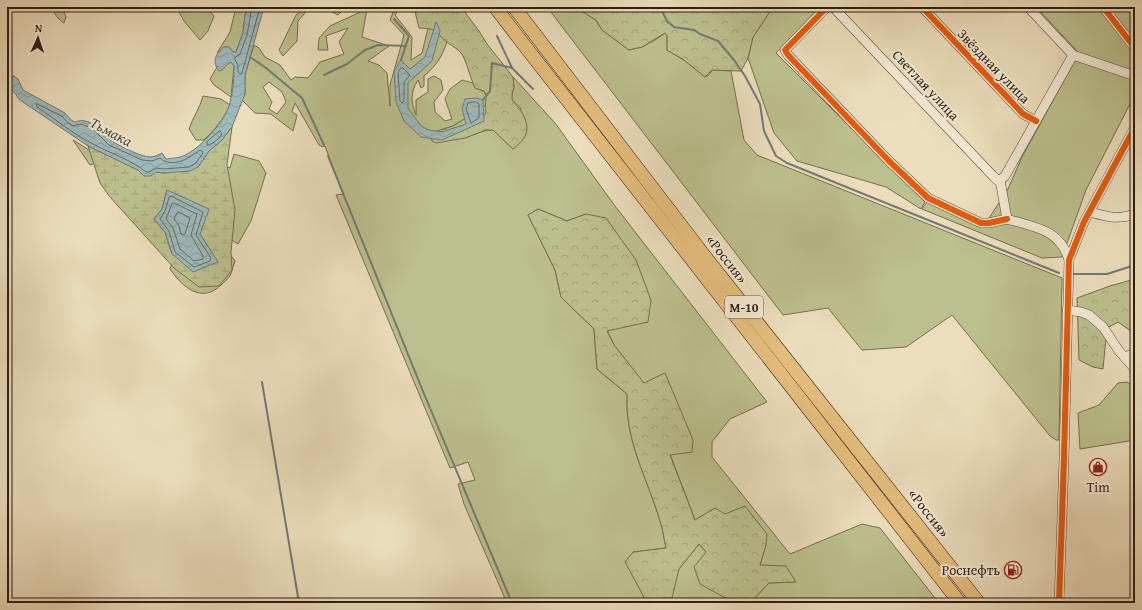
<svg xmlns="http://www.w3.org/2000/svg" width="1142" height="610" viewBox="0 0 1142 610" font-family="'Gentium Book Plus',serif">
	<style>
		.grass { fill: #bcc08e; stroke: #766e50; fill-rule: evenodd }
		.forest { fill: url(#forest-crowns); stroke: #766e50 }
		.wetland { fill: url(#wetland-marsh); stroke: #766e50; fill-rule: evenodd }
		.water { fill: url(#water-waves); stroke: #717b77 }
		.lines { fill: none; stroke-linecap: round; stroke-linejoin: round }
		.shore { stroke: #666c66; stroke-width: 1 }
		.stream { stroke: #717b77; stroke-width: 2 }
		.minor-casing { stroke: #5e4d3c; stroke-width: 10 }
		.highway-casing { stroke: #2f1d11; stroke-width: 14 }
		.minor { stroke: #f3ead4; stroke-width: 9 }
		.highway { stroke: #e6bf7e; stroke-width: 13 }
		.cycleway-casing { stroke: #f3ead4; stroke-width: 8 }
		.cycleway { stroke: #e8590c; stroke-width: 6 }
		.labels { text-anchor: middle; stroke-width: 4; stroke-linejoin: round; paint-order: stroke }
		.shield { fill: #f3ead4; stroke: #6a5a4c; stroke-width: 1 }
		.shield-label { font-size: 13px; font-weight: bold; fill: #2f1d11 }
		.street-label { font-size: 14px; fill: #2f1d11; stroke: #f3ead4 }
		.poi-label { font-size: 14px; fill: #2f1d11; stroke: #f3ead4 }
		.water-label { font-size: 15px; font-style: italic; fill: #504c44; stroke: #f3ead4 }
	</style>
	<defs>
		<pattern id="forest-crowns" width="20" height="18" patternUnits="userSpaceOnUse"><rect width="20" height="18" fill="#bcc08e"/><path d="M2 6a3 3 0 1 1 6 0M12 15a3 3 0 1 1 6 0" fill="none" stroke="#a2a579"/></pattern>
		<pattern id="wetland-marsh" width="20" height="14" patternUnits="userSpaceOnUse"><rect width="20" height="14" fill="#bcc08e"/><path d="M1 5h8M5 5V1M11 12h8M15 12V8" fill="none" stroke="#a2a579"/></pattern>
		<pattern id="water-waves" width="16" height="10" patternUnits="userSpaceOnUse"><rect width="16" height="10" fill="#9dbabb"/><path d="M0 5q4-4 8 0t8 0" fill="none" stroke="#889fa0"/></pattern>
	</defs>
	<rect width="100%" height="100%" fill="#ecdebd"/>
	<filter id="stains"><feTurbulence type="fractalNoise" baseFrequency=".005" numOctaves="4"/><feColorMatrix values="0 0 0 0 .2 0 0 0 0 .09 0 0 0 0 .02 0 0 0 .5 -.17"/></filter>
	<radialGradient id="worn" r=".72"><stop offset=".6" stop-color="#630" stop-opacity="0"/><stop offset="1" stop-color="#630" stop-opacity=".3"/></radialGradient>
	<g class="grass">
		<path d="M52,7H62L66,17L64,23C58,19 54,14 52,7Z"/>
		<path d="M181,7H206L214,16L208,31L200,40L184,21L179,12Z"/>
		<path d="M236,7H248L245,15L243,33L236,52H233L229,47H224L217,53L230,32Z"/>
		<path d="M309,7H310L298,21L297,41L283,56L279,50L296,15Z"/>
		<path d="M333,7H346L338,15L332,12Z"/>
		<path d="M395,7H400L395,15L412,37L411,60L422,53L428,28C437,29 441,36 447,42C442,57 436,66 424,76V86L421,88L418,80C410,92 411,103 416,115V100L428,92V79L434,76L441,80L443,90L434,102L435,112L445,121L452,119L445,99L450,89L462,80L473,83L475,88L484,91L486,95V107L478,103L466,118L453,126L434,132L465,138L486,130H493L513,149L521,108L512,100V93L514,88L513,77L555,123L615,206L767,402L730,419L712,442V457L790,554L862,524L880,528L939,603H750L769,583L795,582L760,565L766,545L715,508L695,520L670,454L665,374L644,384L614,345L607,330L586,214L567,221L538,209L528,215L555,270L561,297L594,329L597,369L627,394C625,442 647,477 660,521C663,530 664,539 666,548L633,552L679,569L699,544L706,552L729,600L750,603H507L464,504L458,484L475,480L468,462L450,468L336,195L343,194L325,146L323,147L319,145L295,103L292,112L297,115L293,131L271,114L255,113L242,100L245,94V75L254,45L259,48L265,57L280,65L291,80L295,77L308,78L320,62L344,54L339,42L348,28L326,36L328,50H318L319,38L330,26L367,9L362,37L389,46L368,61L379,65L387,73L390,106V85L404,35L390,20ZM269,82L282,92L286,102L277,114L269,109L272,102L263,87Z"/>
		<path d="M547,7H575L596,20L602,30L629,50L642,47L655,40L665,33L667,36V50L684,60L705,77L709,75L712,70L731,71L744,140L757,155L1062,278L1059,440H1056L1050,436L952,315L906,347L862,350L828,308L783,315Z"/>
		<path d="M773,7H820L776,53L925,202L921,209L886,187L797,161L774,133L748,58L753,37Z"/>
		<path d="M1036,7H1135V94L1086,190L1062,257L1042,258L922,209L928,201L984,227L999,217L989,218L1008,189L1022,157L1079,53Z"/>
		<path d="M231,62L234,66L231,97L214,85L210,79L217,67L220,71C225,69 226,64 231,62Z"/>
		<path d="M203,96L221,99L230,105C224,119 215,129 204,140H196L189,129C193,117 200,108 203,96Z"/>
		<path d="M73,140L97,155L96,163L90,165Z"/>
		<path d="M234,154L259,161L266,173L251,221L238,244L227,237L224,166L230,168Z"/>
		<path d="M227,250L235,261C233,266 232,272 230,276C228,279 224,282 221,285C202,304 182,287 170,269L173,260L216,267Z"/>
		<path d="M1127,382L1135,388V440L1080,449L1078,413L1099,405L1118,383Z"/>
	</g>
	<g class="forest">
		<path d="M414,7H461L479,31L487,44L513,77L514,88L512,93V100C520,108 530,122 526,134C523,141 518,145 513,149L493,130H486L465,138L436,143L432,141L431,136L434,132L453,126L471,115H485L486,95L484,91L475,88C471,80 466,59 461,53C458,49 452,46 448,43C433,31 440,29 419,28Z"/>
		<path d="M575,7H773L753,37L748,58L741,71L712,70L705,77L684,60L667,50V36L665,33L642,47L629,50L602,30L596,20Z"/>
		<path d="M538,209L567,221L586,214L606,218L636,260L651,300L648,322L607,331L614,345L644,383L665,373L693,440L692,452L670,455L695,520L715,508L725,514L745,506L767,534L766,545L760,565L786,566L796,582L769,583L750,603L729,600L700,584L694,567L706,552L699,544L679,569L672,598L645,599L625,562L633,552L666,548C664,539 663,530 660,521C647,477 625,442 627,394L597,369L594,329L561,297L555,270L528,215Z"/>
		<path d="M1135,279V334L1118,322L1107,328L1103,369L1093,367L1079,360L1077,298L1110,286Z"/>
	</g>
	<path class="wetland" d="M232,127L227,165L235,210L231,252L232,270L219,286L199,287L174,268L110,197L100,183L88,146L138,170L144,176L156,172L164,173L198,167L209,151L221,141ZM167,190L200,234L218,262L172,254L165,232L154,219L162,209Z"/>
	<g class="water">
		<path d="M248,7H264L245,75V94L232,127L221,141L209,151L198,167L190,171L164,173L156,172L151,176H144L138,170L88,146L20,100L7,83V71L18,79L23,90L65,113L71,120L75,122C90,116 100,131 110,140C117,145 142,157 150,157C154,157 158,155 162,153L166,159C174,158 181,158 187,154C201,147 225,121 229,106C233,93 234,79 234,66L231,62C226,64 225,69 219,71C212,62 215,54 224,47H229L233,52H236L243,33L245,15Z"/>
		<path d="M436,22L440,31L432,61L408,83V108L421,126L429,130L442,132L466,124L462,109L465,99L476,98L483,100L484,121L442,140L421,137L404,121L396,102L394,71L401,60L410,69L425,57Z"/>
		<path d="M167,190L209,209L200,234L218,262L193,272L172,254L165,232L154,219L162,209Z"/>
	</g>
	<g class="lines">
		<g class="shore">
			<path d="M252,7L247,35L240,54L234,58L238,65V72L240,74L242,73L260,7"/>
			<path d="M401,68H403L410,75L404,82V101L402,103L400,101L398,73Z"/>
			<path d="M476,102L479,104V118L471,123L466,109L468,103Z"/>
			<path d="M37,104L62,116L68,123L73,126L80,124L92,128L109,145L142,160L152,161L160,158C173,169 189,158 200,150L202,151L203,153L195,164L189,167L164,169L156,168L149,172H146C130,159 109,153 91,143C72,133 55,119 37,107Z"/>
			<path d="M220,131L222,134L218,139L210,145H207V142Z"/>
			<path d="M171,196L203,212L196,235L211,258L210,261L194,267L175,252L169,231L160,219L165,211L169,198Z"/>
			<path d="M174,203L197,214L191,235L203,256V259L194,261L180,249L173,228L166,219L172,204Z"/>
			<path d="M179,212L190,218L185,234L183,235L181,234L179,226L174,219L177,213Z"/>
		</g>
		<g class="stream">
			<path d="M660,7L667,21L674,27L694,30L700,34L718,41L734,60L745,76L760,104L764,131L776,156L787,163L1059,273"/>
			<path d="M394,19L409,36L401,60"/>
			<path d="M497,36L512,68L533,89"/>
			<path d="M250,57L266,68L302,98L324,145"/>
			<path d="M324,75L347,64L365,50L378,45L406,46"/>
			<path d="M483,100L490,91L492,63L512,68"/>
			<path d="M328,156L422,389L512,603"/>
			<path d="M1073,274H1107L1135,265"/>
			<path d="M262,382L299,603"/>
		</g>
		<defs>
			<g id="minor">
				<path d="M827,7L785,50L788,55L889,161L928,198L981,223H989L1007,219"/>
				<path d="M833,7L993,176L997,180H1000"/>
				<path d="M922,7L1023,114L1036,121"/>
				<path d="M1028,7L1073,55L1135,76"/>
				<path d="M1103,7L1135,48"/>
				<path d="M1000,180L1005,176L1073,55"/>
				<path d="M1000,180L1007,219C1034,227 1060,229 1069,260"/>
				<path d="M1090,212C1108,217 1117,220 1135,214"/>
				<path d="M1067,310L1081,312L1089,315L1103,327L1119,351L1135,369"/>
				<path d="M1125,357L1135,353"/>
				<path d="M1059,603L1064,459L1069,260L1084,222L1135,127"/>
			</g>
			<g id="highway">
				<path d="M495,7L521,41L960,603"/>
				<path d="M514,7L703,254L979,603"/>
			</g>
		</defs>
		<use href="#minor" class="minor-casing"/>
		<use href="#highway" class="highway-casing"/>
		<use href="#minor" class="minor"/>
		<use href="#highway" class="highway"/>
		<defs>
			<g id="cycleway">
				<path d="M827,7L785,50L788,55L889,161L928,198L981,223H989L1007,219"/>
				<path d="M922,7L1023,114L1036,121"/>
				<path d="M1103,7L1135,48"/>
				<path d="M1059,603L1064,459L1069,260L1084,222L1135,127"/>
			</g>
		</defs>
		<use href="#cycleway" class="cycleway-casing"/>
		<use href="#cycleway" class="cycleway"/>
	</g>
	<defs>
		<symbol id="shop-ring" viewBox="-11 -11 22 22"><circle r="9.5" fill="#f3ead4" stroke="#8f2418" stroke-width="1.5"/><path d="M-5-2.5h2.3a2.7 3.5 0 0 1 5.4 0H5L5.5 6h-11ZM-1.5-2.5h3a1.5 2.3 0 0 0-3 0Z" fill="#8f2418"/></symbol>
		<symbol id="fuel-ring" viewBox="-11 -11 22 22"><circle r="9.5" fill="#f3ead4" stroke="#8f2418" stroke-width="1.5"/><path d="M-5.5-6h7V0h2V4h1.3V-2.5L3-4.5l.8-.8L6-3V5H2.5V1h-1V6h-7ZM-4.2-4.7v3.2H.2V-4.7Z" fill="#8f2418"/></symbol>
	</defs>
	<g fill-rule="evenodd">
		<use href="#shop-ring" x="1088" y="457" width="20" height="20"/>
		<use href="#fuel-ring" x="1003" y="560" width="20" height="20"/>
	</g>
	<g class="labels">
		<rect class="shield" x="725" y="296" width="38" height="22" rx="3"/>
		<g class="shield-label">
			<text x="744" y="312">М-10</text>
		</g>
		<g class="street-label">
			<text transform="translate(994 66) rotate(46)" y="5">Звёздная улица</text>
			<text transform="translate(926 85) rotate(47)" y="5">Светлая улица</text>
			<text transform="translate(727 259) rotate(52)" y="5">«Россия»</text>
			<text transform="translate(929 513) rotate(52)" y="5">«Россия»</text>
		</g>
		<g class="poi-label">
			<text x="1098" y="492">Tim</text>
			<text x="1000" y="575" text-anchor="end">Роснефть</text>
		</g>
		<g class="water-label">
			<text transform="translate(111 132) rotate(28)" y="5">Тьмака</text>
		</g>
	</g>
	<rect width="1142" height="610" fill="none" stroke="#ecdebd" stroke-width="24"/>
	<rect x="8" y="8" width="1126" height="594" fill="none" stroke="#2f1d11" stroke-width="2"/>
	<rect x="12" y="12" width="1118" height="586" fill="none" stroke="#2f1d11"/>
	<g transform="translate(38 38) rotate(3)" stroke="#f3ead4" stroke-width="3" paint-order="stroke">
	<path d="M0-3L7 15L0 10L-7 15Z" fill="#2f1d11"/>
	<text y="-6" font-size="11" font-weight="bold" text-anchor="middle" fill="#2f1d11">N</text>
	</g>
	<rect width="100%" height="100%" filter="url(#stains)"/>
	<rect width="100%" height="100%" fill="url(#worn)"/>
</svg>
